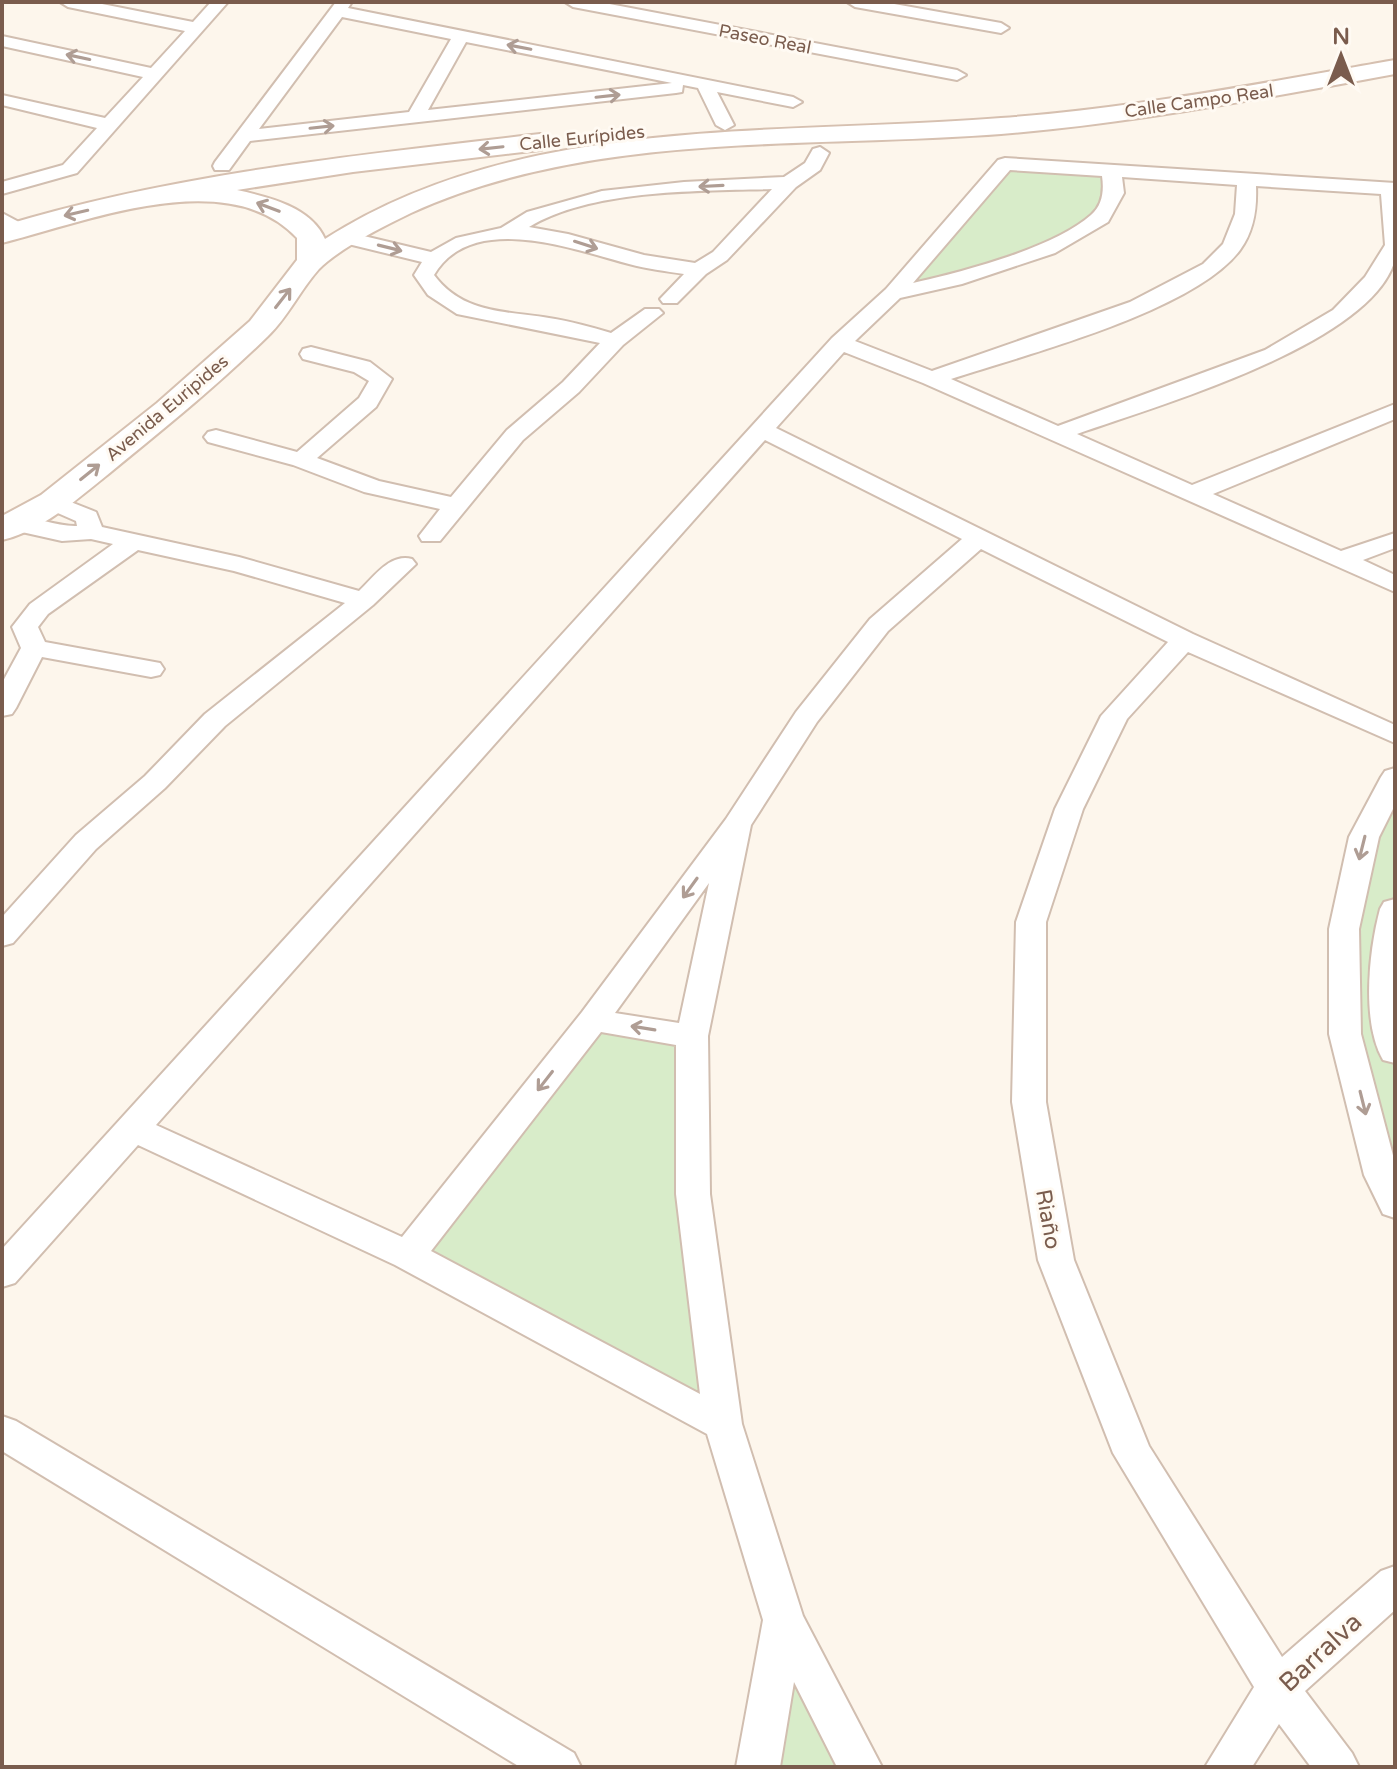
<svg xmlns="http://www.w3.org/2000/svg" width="1397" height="1769" viewBox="0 0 1397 1769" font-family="'Varela Round',sans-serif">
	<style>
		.green { fill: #d8ecc9 }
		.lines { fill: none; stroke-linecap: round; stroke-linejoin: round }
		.street-casing { stroke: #d1beb0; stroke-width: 4 }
		.secondary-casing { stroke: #d6c0b0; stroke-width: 4 }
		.street { fill: #fff; fill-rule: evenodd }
		.secondary { fill: #fff; fill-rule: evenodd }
		.oneway { stroke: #af9d94 }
		.labels { text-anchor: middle; stroke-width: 6; stroke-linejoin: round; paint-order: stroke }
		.far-street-label { font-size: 18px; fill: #7a5c4d; stroke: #fffaf3 }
		.street-label { font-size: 22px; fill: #7a5c4d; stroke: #fffaf3 }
		.near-street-label { font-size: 26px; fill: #7a5c4d; stroke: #fffaf3 }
	</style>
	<rect width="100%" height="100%" fill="#fdf6ec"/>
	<g class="green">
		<path d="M1000,168L1111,169L1101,218L1048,249L893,293Z"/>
		<path d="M1395,777V1205L1381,1175L1344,929Z"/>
		<path d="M593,1020L692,1036L723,1424L408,1255Z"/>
		<path d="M784,1620L860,1767H758Z"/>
	</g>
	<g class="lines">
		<defs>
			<g id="street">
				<path d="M60,2H92L193,22L211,2H228L77,173L2,194V182L63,165L97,128L2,105V95L105,118L143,77L2,46V36L151,68L185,31L68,7Z"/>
				<path d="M336,2H352L348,8L793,97L802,102L793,107L717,92L734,125L725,130L716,125L698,88L683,85L682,92L676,93L250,141L229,170H215L213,166L215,162ZM342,17L451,39L409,112L259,129ZM466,42L672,83L428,110Z"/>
				<path d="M565,2H599L957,70L966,75L957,80L573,7Z"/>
				<path d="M847,2H883L1001,23L1009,28L1001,33L855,7Z"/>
				<path d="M820,147L829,153L820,170L796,187L727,260L706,274L677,303H663L660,299L684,274C665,271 647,269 629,264C575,250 472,210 434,275C463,314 506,311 549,318C570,321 591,327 611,333L645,309H659L663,313L623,345L579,392L523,440L440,541H422L419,536L440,509L364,492L293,465L208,442L204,437L208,432L216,430L297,452L359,398L369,381L354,372L303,359L300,354L303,349L311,347L370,362L392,379L376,407L317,458L379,481L451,497L507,430L563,382L600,343L457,314L428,295L414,275L422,262L340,242L337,238L340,234L347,232L431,252L456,238L501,228L527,212L602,191L684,182L784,177L805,163L813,149ZM772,189L713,252L695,263L644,255L568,234L529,227C592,189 699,191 772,189Z"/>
				<path d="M1005,158L1395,183C1395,201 1397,248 1394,263C1366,346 1156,406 1077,434L1192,485L1395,404V419L1213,494L1341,551L1395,533V548L1363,560L1395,575V592L923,383L844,352L776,428L1193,634L1395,725V743L1188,652L1127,719L1083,809L1046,922V1102L1074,1260L1149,1446L1282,1657L1381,1571L1395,1566V1610L1305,1691L1352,1753L1359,1767H1311L1279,1724L1252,1767H1205L1254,1687L1113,1453L1038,1260L1012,1102L1016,922L1055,809L1101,716L1168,642L981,549L888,631L817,722L751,825L708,1036L710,1194L742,1424L803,1616L882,1767H837L794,1682L780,1767H736L763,1620L707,1434L395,1265L138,1145L15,1283L2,1287V1249L832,338L886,289L998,160ZM1010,170L1102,176C1104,190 1103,205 1091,215C1054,248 962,272 913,283ZM1122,177L1237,185L1235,214L1223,244L1203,264L1130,302L932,371L855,341L900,298L962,284L1055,253L1108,222L1124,193ZM1256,186L1381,194L1385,245L1365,277L1333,310L1265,350L1058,426L951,379C1025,355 1195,311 1240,250C1254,231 1257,209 1256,186ZM765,440L962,539L870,619L796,712L726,819L582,1012L402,1237L156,1125ZM709,883L679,1023L615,1013ZM601,1032L676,1045V1194L700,1394L431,1251Z"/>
				<path d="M2,213L32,229L22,235L2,227Z"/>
				<path d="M53,495L96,512L102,527L239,557L359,591C374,577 390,553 412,559L416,564L373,605L225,726L165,788L96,849L13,943L2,946V917L76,835L145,776L205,714L345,603L234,571L138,550L48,614L38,627L45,642L160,663L164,669L160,675L151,677L42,657L16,708L12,714L2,716V683L21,648L12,627L30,604L113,544L91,539L62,541L4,528L2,525L4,518C27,512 53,527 77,526L76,521L44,507L41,502L44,497Z"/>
				<path d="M1395,768V805L1379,837L1359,929L1361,1034L1395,1163V1218L1383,1214L1364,1175L1329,1034V929L1349,837L1381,777L1385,771Z"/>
				<path d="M1395,899V1063L1383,1060C1361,1022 1369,950 1380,909L1384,902Z"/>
				<path d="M2,1416L16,1421L574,1753L581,1767H520L2,1451Z"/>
			</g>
			<path id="secondary" d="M1395,60V74C1264,98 1134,123 1001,134C806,149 593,130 411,213C384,226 340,248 319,269C300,290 288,317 268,336C217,386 161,431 106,476C75,501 41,531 2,540V516L41,495L157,403L250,321L297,260V238C228,163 83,223 2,243V226C176,173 360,155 540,134L549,137L553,142L549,147L540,150L353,172L237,190C269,197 311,207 325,239C520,113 778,136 1001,118C1134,108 1264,83 1395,60Z"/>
		</defs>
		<use href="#street" class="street-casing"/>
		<use href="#secondary" class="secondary-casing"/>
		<use href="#street" class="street"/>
		<use href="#secondary" class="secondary"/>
	</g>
	<defs><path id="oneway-shaft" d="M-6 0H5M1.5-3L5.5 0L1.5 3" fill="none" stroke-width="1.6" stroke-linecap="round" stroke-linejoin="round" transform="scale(2)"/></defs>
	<g class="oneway">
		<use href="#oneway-shaft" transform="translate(519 47) rotate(-169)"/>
		<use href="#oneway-shaft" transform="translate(78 57) rotate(-168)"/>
		<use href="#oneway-shaft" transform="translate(608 96) rotate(-6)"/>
		<use href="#oneway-shaft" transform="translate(322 127) rotate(-6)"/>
		<use href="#oneway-shaft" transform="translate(491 148) rotate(174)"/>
		<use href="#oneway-shaft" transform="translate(711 186) rotate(177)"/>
		<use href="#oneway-shaft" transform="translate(268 207) rotate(-159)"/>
		<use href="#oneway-shaft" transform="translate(76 213) rotate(167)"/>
		<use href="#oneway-shaft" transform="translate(586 245) rotate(18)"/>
		<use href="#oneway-shaft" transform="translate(390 248) rotate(14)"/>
		<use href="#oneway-shaft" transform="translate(283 298) rotate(-52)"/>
		<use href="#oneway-shaft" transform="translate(90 472) rotate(-39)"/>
		<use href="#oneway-shaft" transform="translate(1362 848) rotate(104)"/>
		<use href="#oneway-shaft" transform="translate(690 888) rotate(126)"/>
		<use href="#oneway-shaft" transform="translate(643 1028) rotate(-171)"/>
		<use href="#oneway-shaft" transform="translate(545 1081) rotate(128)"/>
		<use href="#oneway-shaft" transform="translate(1363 1103) rotate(76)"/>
	</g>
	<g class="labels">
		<g class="far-street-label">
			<text transform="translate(765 39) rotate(11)" y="6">Paseo Real</text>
			<text transform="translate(1199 101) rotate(-8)" y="6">Calle Campo Real</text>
			<text transform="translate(582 138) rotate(-6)" y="6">Calle Eurípides</text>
			<text transform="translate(167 408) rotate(-40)" y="6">Avenida Euripides</text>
		</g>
		<g class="street-label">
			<text transform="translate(1049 1219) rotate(80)" y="8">Riaño</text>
		</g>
		<g class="near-street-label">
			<text transform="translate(1320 1652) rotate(-43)" y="9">Barralva</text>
		</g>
	</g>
	<rect width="1397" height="1769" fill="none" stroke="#7a5c4d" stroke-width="8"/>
	<g transform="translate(1341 56)" stroke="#fffaf3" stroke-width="6" paint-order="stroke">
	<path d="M0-6L14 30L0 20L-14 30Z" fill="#7a5c4d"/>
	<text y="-12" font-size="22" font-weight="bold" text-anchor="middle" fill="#7a5c4d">N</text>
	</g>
</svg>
